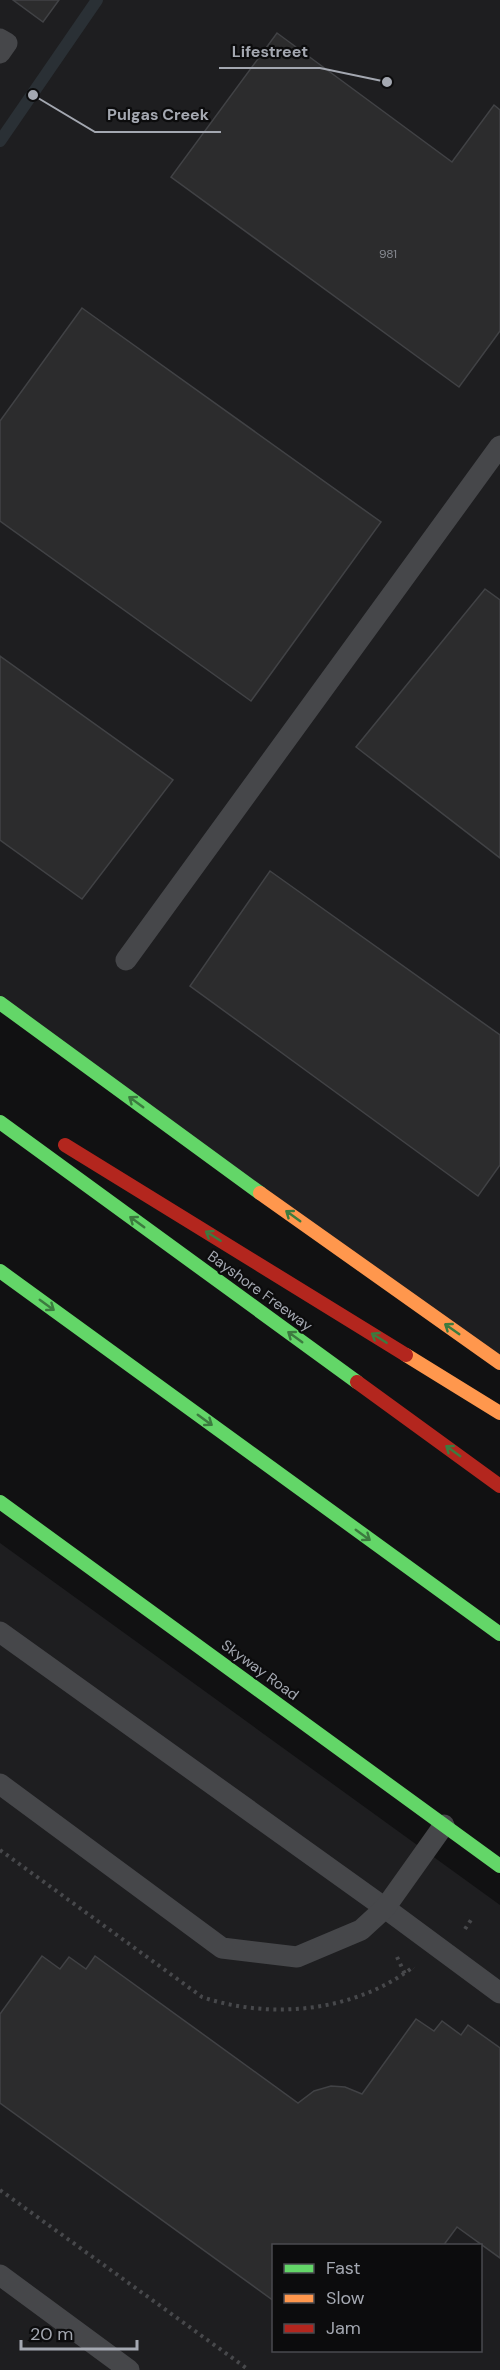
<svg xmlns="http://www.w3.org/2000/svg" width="500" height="2370" viewBox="0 0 500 2370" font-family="'DM Sans',sans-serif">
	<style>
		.built { fill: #1e1e20; fill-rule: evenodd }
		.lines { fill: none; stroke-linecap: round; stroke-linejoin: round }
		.stream { stroke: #2a3035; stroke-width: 12 }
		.building { fill: #2c2c2d; stroke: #414245; stroke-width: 1.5 }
		.path { stroke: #47484b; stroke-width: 4; stroke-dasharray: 3 4.5; stroke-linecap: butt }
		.lane { stroke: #46474a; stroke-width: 21 }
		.fast { stroke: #63d668; stroke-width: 14 }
		.slow { stroke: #ff974d; stroke-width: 14 }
		.jam { stroke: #b3261e; stroke-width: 14 }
		.oneway { stroke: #3c7b3f }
		.labels { text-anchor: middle; stroke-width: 4.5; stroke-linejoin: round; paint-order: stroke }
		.number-label { font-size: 12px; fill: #868990 }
		.street-label { font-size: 15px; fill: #a4a8b1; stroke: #0c0c0d }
		.leader { fill: none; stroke: #a4a8b1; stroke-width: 2 }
		.callout-dot { fill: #a4a8b1; stroke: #0c0c0d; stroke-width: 2 }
		.callout-label { font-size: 16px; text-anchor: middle; font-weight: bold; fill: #a4a8b1; stroke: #0c0c0d; stroke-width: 4.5; stroke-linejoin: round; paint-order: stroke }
	</style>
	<rect width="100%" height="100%" fill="#111112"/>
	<g class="built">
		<path d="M0,0H500V1363L0,1003Z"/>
		<path d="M0,1543L500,1905V2370H0ZM274,2246H480V2350H274Z"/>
	</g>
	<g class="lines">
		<path class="stream" d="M0,141L97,0"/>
	</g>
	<g class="building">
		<path d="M13,0H59L43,22Z"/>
		<path d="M277,33L452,162L494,105L500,110V331L459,387L171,177Z"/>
		<path d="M82,308L381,522L251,701L0,521V421Z"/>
		<path d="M485,589L500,600V858L356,747Z"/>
		<path d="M0,656L173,780L82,899L0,840Z"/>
		<path d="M270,871L500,1035V1165L478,1196L190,986Z"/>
		<path d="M42,1956L60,1969L69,1957L86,1969L95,1956L298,2103L314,2091L331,2086L345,2087L362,2094L416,2019L434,2031L442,2021L461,2035L468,2025L500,2048V2258L457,2227L443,2246H274V2301L0,2103V2014Z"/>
	</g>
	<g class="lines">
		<g class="path">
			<path d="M0,1850L202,1997C270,2020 355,2012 413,1967L414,1968"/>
			<path d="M465,1929L473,1917"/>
			<path d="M397,1957L405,1974"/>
			<path d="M0,2190L249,2370"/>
		</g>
		<g class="lane">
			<path d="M0,39L7,43L0,53"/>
			<path d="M126,960L500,446"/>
			<path d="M0,1632L385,1908L500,1993"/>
			<path d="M0,1784L222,1948L297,1957L361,1930L385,1908L444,1825"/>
			<path d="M0,2275L129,2370"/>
		</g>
		<g class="fast">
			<path d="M0,1003L260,1193"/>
			<path d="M0,1122L357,1382"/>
			<path d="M0,1271L500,1634"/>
			<path d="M0,1502L500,1866"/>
		</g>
		<g class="slow">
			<path d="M260,1193L500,1363"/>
			<path d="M406,1355L500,1413"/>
		</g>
		<g class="jam">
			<path d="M65,1145L406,1355"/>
			<path d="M357,1382L500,1486"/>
		</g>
	</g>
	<defs><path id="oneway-shaft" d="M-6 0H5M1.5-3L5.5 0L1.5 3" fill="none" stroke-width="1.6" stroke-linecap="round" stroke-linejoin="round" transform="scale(1.5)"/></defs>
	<g class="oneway">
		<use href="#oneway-shaft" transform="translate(136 1102) rotate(-144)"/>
		<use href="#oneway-shaft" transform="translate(293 1216) rotate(-144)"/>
		<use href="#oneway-shaft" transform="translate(137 1222) rotate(-144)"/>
		<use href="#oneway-shaft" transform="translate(213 1236) rotate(-148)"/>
		<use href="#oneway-shaft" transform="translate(47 1305) rotate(36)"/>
		<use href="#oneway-shaft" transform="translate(452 1329) rotate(-145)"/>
		<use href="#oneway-shaft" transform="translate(295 1337) rotate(-144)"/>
		<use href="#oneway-shaft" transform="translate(379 1338) rotate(-148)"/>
		<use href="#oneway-shaft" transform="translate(205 1420) rotate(36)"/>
		<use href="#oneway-shaft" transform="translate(453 1451) rotate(-144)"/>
		<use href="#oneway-shaft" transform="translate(363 1535) rotate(36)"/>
	</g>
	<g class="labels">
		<g class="number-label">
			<text x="388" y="258">981</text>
		</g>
		<g class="street-label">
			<text transform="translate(260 1291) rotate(36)" y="5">Bayshore Freeway</text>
			<text transform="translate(260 1670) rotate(36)" y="5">Skyway Road</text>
		</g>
	</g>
	<path class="leader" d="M387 82L320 68H219M33 95L95 132H221"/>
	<g class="callout-dot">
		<circle cx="387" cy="82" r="6"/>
		<circle cx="33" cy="95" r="6"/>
	</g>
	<g class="callout-label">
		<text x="270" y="57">Lifestreet</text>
		<text x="158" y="120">Pulgas Creek</text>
	</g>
	<rect x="272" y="2244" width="210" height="108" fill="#0c0c0d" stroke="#494a4f" stroke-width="1.5"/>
	<rect x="284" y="2264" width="30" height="9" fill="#63d668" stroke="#494a4f" stroke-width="1.5"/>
	<text x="326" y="2274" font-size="18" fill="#a4a8b1">Fast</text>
	<rect x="284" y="2294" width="30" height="9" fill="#ff974d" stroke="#494a4f" stroke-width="1.5"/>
	<text x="326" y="2304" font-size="18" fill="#a4a8b1">Slow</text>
	<rect x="284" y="2324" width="30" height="9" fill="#b3261e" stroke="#494a4f" stroke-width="1.5"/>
	<text x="326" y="2334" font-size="18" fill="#a4a8b1">Jam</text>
	<path d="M21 2340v9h116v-9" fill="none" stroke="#a4a8b1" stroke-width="3"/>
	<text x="30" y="2340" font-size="18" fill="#a4a8b1" stroke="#0c0c0d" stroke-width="4.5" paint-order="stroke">20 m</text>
</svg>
